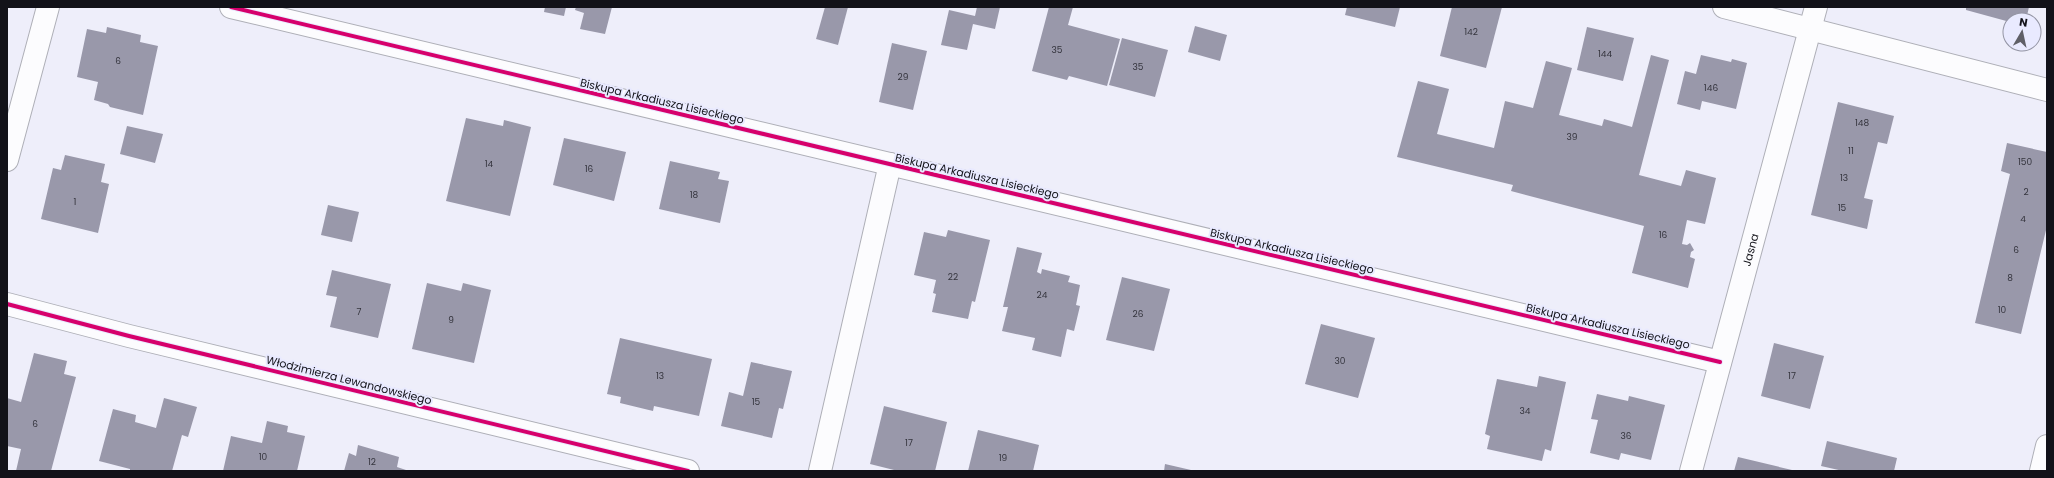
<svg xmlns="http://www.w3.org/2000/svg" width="2054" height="478" viewBox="0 0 2054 478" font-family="Poppins,sans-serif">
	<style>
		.building { fill: #9998aa }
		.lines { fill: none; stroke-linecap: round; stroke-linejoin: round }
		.street-casing { stroke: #aeafb7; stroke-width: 24 }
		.street { stroke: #fcfcfe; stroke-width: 22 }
		.cycleway-casing { stroke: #e9eaff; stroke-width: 6 }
		.cycleway { stroke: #d6006c; stroke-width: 4 }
		.labels { text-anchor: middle; stroke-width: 4; stroke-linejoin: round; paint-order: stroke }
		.number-label { font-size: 9px; fill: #34343d }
		.street-label { font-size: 11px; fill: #121219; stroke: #e9eaff }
	</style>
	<rect width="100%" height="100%" fill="#eeeefa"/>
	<g class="building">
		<path d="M545,7H566L564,16L544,12Z"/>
		<path d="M576,7H612L605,34L580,29L584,13L575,10Z"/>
		<path d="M825,7H848L838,45L816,39Z"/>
		<path d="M977,7H1000L995,29L973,24L967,50L941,45L949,10L975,16Z"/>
		<path d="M1049,7H1073L1068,25L1120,39L1107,86L1069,76L1067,80L1032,71Z"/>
		<path d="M1347,7H1400L1395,27L1345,15Z"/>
		<path d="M1452,7H1502L1486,68L1440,56Z"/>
		<path d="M1966,7H2029L2026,20H2010V22L1966,10Z"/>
		<path d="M1195,26L1227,35L1220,61L1188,52Z"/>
		<path d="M107,27L141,35L140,42L158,46L143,115L110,107L108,104L94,100L98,82L77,77L87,29L106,33Z"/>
		<path d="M1587,27L1634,38L1623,81L1577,70Z"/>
		<path d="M1122,38L1168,50L1155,97L1109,85Z"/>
		<path d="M892,43L927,51L913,110L879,102Z"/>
		<path d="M1651,55L1669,60L1639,175L1681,186L1686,170L1716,178L1705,224L1687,220L1682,244L1687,245L1690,243L1694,250L1691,252L1690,257L1695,259L1688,288L1632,273L1644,226L1511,191L1513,185L1397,157L1418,81L1449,89L1437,134L1494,148L1505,101L1533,108L1546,61L1572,68L1559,115L1602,126L1604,119L1632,127Z"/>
		<path d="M1701,55L1731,62L1732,59L1747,63L1736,109L1702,101L1700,110L1677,104L1685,71L1696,74Z"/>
		<path d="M1838,102L1894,116L1887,144L1878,142L1864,198L1873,200L1867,229L1811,215Z"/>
		<path d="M466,118L503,126L504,120L531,127L510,216L446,201Z"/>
		<path d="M127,126L163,134L155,163L120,154Z"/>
		<path d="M564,138L626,152L614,201L553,185Z"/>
		<path d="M2007,143L2047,152V226L2021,334L1975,323L2010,174L2001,171Z"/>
		<path d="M65,155L105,164L101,182L109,184L98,233L41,219L53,168L61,170Z"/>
		<path d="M670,161L720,172L718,179L729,181L720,223L659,209Z"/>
		<path d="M328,205L359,212L352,242L321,235Z"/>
		<path d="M948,230L990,240L975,302L972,301L968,319L932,312L936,294L933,293L936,280L914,275L924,232L946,237Z"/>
		<path d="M1017,247L1042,253L1037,272L1041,274L1042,269L1070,276L1068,282L1080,285L1076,305L1080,306L1074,331L1067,329L1061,357L1032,350L1035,338L1002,331L1008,307H1003Z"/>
		<path d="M332,270L391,284L378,338L330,327L337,297L326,295Z"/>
		<path d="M1122,277L1170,289L1154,351L1106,340Z"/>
		<path d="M427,283L461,291L463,283L491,290L474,363L412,349Z"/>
		<path d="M1321,324L1375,338L1358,398L1305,384Z"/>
		<path d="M620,338L712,359L699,416L654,406L653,411L620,403L621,397L607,394Z"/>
		<path d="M1774,343L1824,356L1810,409L1761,396Z"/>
		<path d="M34,353L67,361L64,374L76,377L51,471H16L21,449L7,446V398L21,402Z"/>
		<path d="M751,362L792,371L783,409L779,408L772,438L721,426L729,392L743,396Z"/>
		<path d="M1539,376L1566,382L1551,451L1545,449L1542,461L1487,449L1490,436L1485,434L1497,379L1537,387Z"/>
		<path d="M1597,394L1628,401L1629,396L1665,405L1651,460L1621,453L1619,460L1590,453L1598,420L1591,419Z"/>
		<path d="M164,398L197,407L188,437L182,435L172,471H130V469L99,461L113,409L136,415L135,422L156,428Z"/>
		<path d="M884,406L947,422L935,471H898L870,464Z"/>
		<path d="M267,421L288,426L287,432L305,436L297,471H223L231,436L262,443Z"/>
		<path d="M978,430L1039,445L1033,471H968Z"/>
		<path d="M1827,441L1897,458L1894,471H1843L1821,466Z"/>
		<path d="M358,445L399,457L397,467L409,471H344L349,453L356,456Z"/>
		<path d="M1738,457L1792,470V471H1734Z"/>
		<path d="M1165,464L1191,470V471H1164Z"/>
	</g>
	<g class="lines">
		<defs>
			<g id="street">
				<path d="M231,7L1720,362"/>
				<path d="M1724,7L2047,90"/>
				<path d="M7,160L48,7"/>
				<path d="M7,304L129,336L688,471"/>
				<path d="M820,471L890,164"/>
				<path id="s1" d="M1691,471L1816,7"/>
				<path d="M2041,471L2047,446"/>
			</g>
		</defs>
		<use href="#street" class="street-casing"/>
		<use href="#street" class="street"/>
		<defs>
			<g id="cycleway">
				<path d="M231,7L1720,362"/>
				<path d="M7,304L129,336L688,471"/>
			</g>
		</defs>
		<use href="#cycleway" class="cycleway-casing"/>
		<use href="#cycleway" class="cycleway"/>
	</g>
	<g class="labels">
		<g class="number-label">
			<text x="1471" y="35">142</text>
			<text x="1057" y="53">35</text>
			<text x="1605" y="57">144</text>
			<text x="118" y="64">6</text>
			<text x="1138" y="70">35</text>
			<text x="903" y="80">29</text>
			<text x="1711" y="91">146</text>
			<text x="1862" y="126">148</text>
			<text x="1572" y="140">39</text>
			<text x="1851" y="154">11</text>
			<text x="2025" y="165">150</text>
			<text x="489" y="167">14</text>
			<text x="589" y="172">16</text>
			<text x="1844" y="181">13</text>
			<text x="2026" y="195">2</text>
			<text x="694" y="198">18</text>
			<text x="75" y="205">1</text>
			<text x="1842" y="211">15</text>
			<text x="2023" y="222">4</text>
			<text x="1663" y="238">16</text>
			<text x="2016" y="253">6</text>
			<text x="953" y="280">22</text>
			<text x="2010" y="281">8</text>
			<text x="1042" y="298">24</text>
			<text x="2002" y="313">10</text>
			<text x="359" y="315">7</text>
			<text x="1138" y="317">26</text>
			<text x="451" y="323">9</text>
			<text x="1340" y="364">30</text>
			<text x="660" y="379">13</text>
			<text x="1792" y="379">17</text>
			<text x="756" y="405">15</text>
			<text x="1525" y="414">34</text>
			<text x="35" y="427">6</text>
			<text x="1626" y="439">36</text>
			<text x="909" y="446">17</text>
			<text x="263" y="460">10</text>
			<text x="1003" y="461">19</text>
			<text x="372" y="465">12</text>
		</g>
		<g class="street-label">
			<text transform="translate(662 101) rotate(13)" y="4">Biskupa Arkadiusza Lisieckiego</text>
			<text transform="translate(977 176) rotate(13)" y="4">Biskupa Arkadiusza Lisieckiego</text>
			<text dy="4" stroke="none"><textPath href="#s1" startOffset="229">Jasna</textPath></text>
			<text transform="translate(1292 251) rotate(13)" y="4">Biskupa Arkadiusza Lisieckiego</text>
			<text transform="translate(1608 326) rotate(13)" y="4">Biskupa Arkadiusza Lisieckiego</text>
			<text transform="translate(349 380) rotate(14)" y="4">Włodzimierza Lewandowskiego</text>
		</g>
	</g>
	<rect width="2054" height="478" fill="none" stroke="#121219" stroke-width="16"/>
	<g transform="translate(2022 32) rotate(9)"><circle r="19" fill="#e9eaff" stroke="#9394a3"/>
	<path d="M0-3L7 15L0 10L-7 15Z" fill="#5f5f68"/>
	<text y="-6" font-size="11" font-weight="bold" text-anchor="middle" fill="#121219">N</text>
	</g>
</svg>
